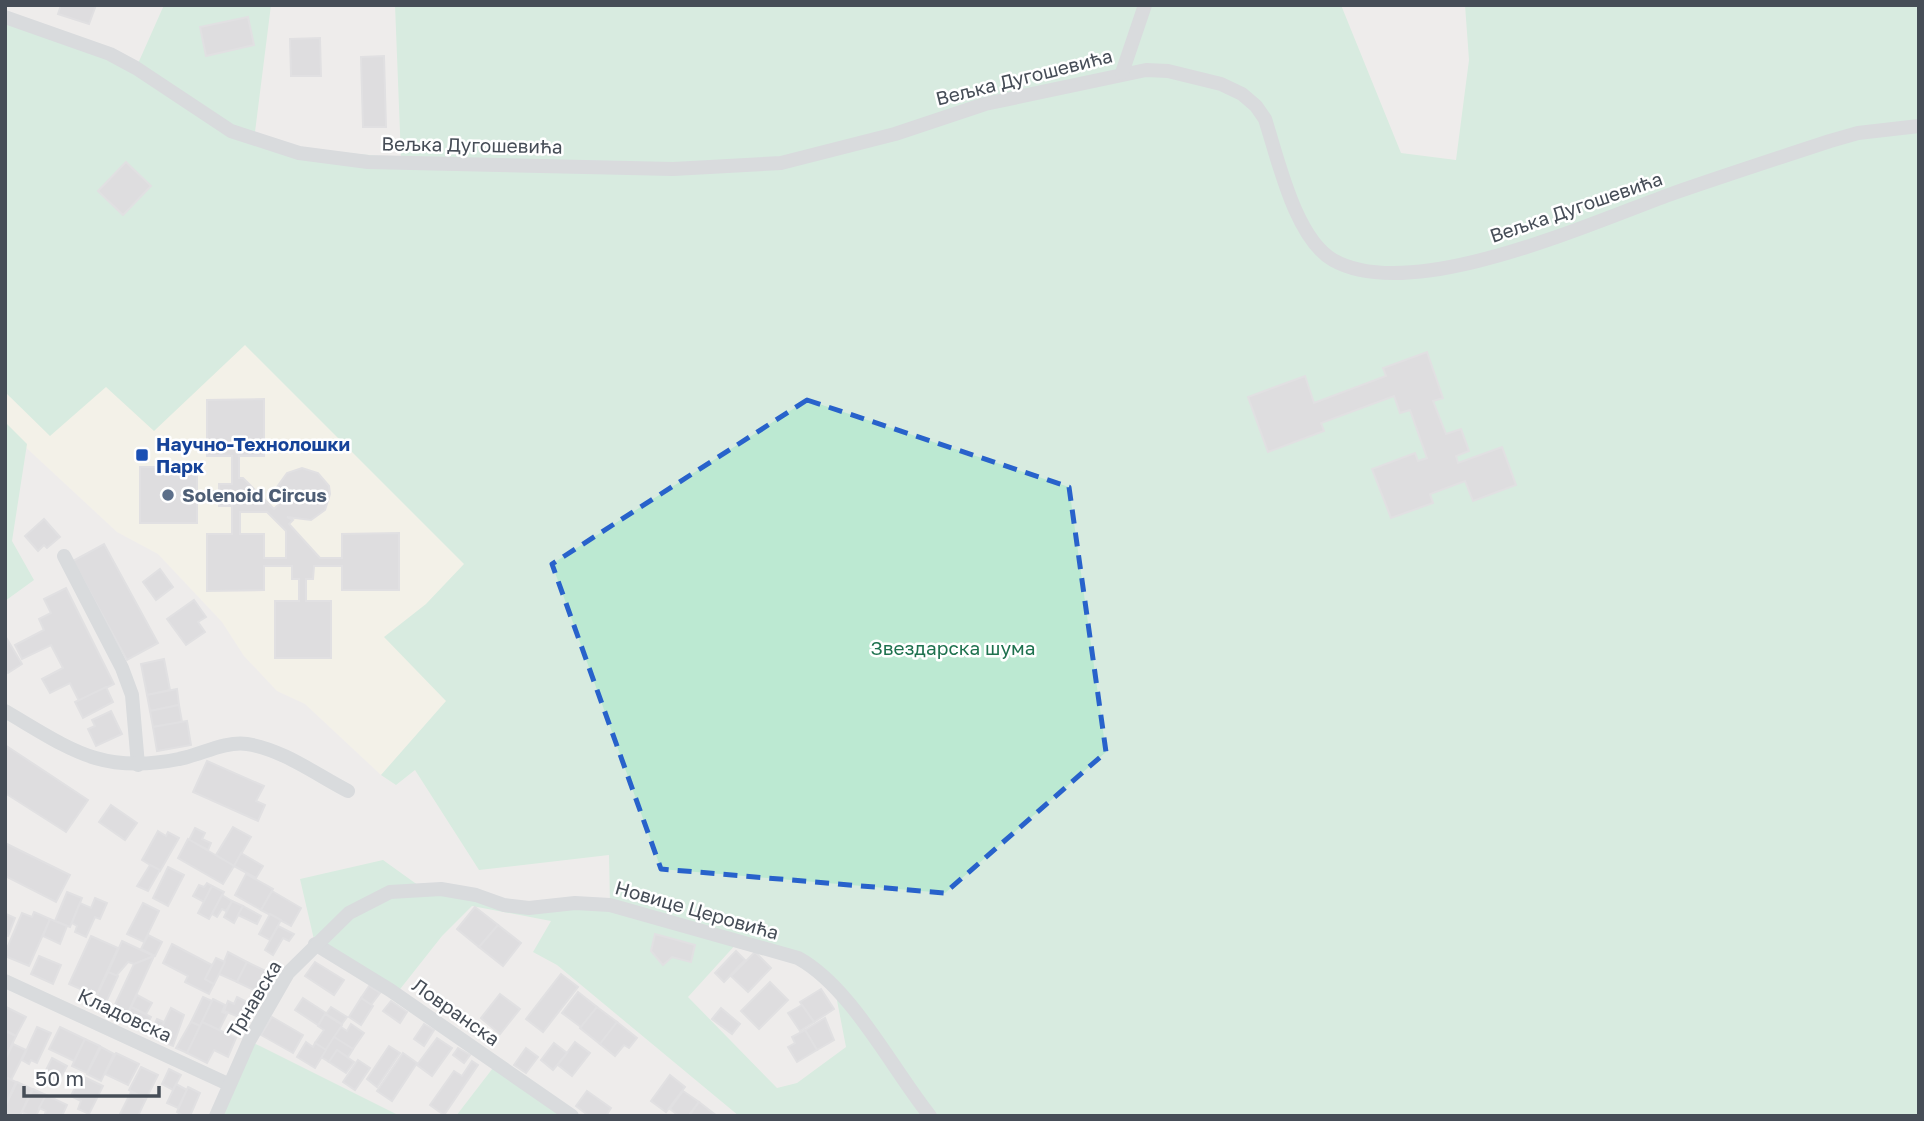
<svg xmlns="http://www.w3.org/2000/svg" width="1924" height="1121" viewBox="0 0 1924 1121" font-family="'Golos Text',sans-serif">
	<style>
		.commercial { fill: #f9f5e5 }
		.green { fill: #bce9d2; fill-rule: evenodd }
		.building { fill: #cacad0; stroke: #d0d1d7; stroke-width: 2; fill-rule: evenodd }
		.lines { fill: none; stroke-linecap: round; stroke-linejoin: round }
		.minor { stroke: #bec5cd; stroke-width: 14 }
		.marked { fill: none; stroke: #2862cb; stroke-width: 5; stroke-dasharray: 14 9; stroke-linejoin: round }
		.transit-dot { fill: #1a4fb4; stroke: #fff; stroke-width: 2.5 }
		.service-dot { fill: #5c6f8a; stroke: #fff; stroke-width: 2.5 }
		.labels { text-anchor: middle; stroke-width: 5; stroke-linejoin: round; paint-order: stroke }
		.street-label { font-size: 19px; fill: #464d57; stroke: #fff }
		.transit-label { font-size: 19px; font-weight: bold; fill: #164399; stroke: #fff; text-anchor: start }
		.service-label { font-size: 19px; font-weight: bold; fill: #4e5e75; stroke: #fff; text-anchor: start }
		.park-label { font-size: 19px; fill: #1e714e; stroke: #fff }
	</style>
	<rect width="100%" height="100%" fill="#eeeceb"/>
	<path class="commercial" d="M5,37L498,525L447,701L381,775L305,704L277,691L244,656L222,622L158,554L117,532L5,428Z"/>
	<g class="green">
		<path d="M164,5H271L254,140L272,146L401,158L395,5H1341L1401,153L1456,160L1469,60L1465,5H1919V1116H739L557,965L533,952L551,921L472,906L442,936L397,993L572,1116H456L496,1064L315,944L300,879L383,860L422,888L516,907L610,904L609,855L479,870L415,770L396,785L381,775L446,701L384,637L426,604L464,564L245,345L154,431L106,387L50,436L5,392V18L136,68ZM738,942L824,975L834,985L846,1047L797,1083L777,1088L688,997Z"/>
		<path d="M5,422L27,444L12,541L34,580L5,601Z"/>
		<path d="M249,1041L260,1046L400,1116H216Z"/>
	</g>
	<g class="building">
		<path d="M61,5H96L89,24L58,14Z"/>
		<path d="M248,17L254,45L206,56L200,27Z"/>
		<path d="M320,38L321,76H291L290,39Z"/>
		<path d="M384,56L386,127H363L361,57Z"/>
		<path d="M126,162L151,186L123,215L98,191Z"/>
		<path d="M1427,352L1443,398L1433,401L1446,434L1461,429L1469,451L1456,456L1458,463L1502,447L1516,485L1473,501L1465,481L1430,494L1433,503L1391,518L1372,469L1415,453L1418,461L1427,458L1410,410L1400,413L1394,396L1321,423L1324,431L1268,452L1248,397L1305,376L1314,403L1386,376L1383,368Z"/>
		<path d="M264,399V456H239V478H243L274,509L278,505L277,487L287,473L302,468L318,473L329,486L330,494L325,510L311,520L287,517L293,520L289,524L320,558H342V534L399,533V590H342V566H314L313,579H306V601H331V658H275V601H299V579H292V566H264V590L207,591V534H232V506H219V498L197,499V523H140V467H197V491H219V484H232V456H207V400ZM240,512H267L286,531V558H264V534H240Z"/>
		<path d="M44,519L60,537L47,548L44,545L38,551L25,536Z"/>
		<path d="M104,544L158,643L127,660L73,561Z"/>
		<path d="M160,569L173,587L156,600L143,582Z"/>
		<path d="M66,588L114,684L79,701L70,683L50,693L42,679L63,668L51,645L22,659L15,645L44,630L39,619L51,613L44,599Z"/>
		<path d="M194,600L206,617L198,622L205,632L186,645L167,619Z"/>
		<path d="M7,639L22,664L8,673L5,669Z"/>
		<path d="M164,659L170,690L147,695L141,664Z"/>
		<path d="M106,687L113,702L83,718L75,702Z"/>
		<path d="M177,689L179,705L150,711L147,695Z"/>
		<path d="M179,705L182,722L153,727L150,711Z"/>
		<path d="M111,711L122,734L96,746L88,729L95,726L92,720Z"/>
		<path d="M187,721L191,745L157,751L153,727Z"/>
		<path d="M5,745L88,800L66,832L5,793Z"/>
		<path d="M207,761L264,786L256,801L265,805L258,821L193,792Z"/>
		<path d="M111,805L137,823L125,840L99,822Z"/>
		<path d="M233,827L251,837L234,866L216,855Z"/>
		<path d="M195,828L205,833L202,839L211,843L208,850L189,840Z"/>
		<path d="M158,831L166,836L168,832L179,838L160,871L142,860Z"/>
		<path d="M188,839L234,866L223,884L178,858Z"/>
		<path d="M5,843L70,875L56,902L5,876Z"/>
		<path d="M241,853L263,866L256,878L234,866Z"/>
		<path d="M150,865L160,870L148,891L137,886Z"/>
		<path d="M168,867L184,875L168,906L153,898Z"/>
		<path d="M246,874L273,889L261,910L235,895Z"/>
		<path d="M207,883L212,886L204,902L193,896L199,885L204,887Z"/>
		<path d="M212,886L224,892L209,919L198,913Z"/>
		<path d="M272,891L301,908L291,926L261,910Z"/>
		<path d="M67,892L82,898L70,927L55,921Z"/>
		<path d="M222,895L232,901L226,911L222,909L217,917L212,914Z"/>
		<path d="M95,898L107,903L100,919L95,917L86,937L75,932L77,926L72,923L80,903L91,908Z"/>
		<path d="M232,901L243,906L234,923L224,917Z"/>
		<path d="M143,903L159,911L144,942L127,934Z"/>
		<path d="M243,906L261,916L257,924L238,915Z"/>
		<path d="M475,907L498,925L479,947L457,929Z"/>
		<path d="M34,912L50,919L29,966L5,956V953L22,913L32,917Z"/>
		<path d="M6,914L15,918L8,936L5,935Z"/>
		<path d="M270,914L281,920L270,940L259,934Z"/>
		<path d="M50,919L67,926L60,944L43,936Z"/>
		<path d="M498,925L521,943L503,966L479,947Z"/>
		<path d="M278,926L294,934L289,941L283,938L273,955L265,950Z"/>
		<path d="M655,934L695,945L691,962L672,957L663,965L651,951Z"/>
		<path d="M148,935L162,942L155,956L141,949Z"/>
		<path d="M91,936L118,948L96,996L69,984Z"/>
		<path d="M122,941L141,950L154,956L134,964L128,962L116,976L108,972Z"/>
		<path d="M172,944L212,965L205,979L214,984L209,994L185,982L188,976L163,963Z"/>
		<path d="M736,951L745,960L724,982L715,973Z"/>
		<path d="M228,952L247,962L237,982L219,974Z"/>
		<path d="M755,952L771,968L748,992L731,976Z"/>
		<path d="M39,956L61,965L53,984L31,974Z"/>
		<path d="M154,956L125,1019L111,1013L134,964Z"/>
		<path d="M216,958L225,962L214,984L205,979Z"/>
		<path d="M247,962L272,974L262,994L237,982Z"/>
		<path d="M315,962L344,980L334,995L305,976Z"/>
		<path d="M108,972L118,976L102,1011L92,1006Z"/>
		<path d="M561,974L578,987L543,1032L526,1019Z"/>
		<path d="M770,982L788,1000L759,1029L741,1011Z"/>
		<path d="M369,986L380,993L371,1005L361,998Z"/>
		<path d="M821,989L834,1009L814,1022L800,1002Z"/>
		<path d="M578,992L597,1007L581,1027L562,1013Z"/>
		<path d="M500,994L520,1009L500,1034L481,1018Z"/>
		<path d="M137,995L152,1003L146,1014L131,1007Z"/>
		<path d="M203,997L212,1001L200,1026L191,1022Z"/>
		<path d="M237,997L257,1007L249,1021L224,1011L228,1001L234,1004Z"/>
		<path d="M303,998L326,1013L318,1025L295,1010Z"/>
		<path d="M361,998L373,1006L361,1025L349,1017Z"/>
		<path d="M213,999L225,1005L222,1012L227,1014L219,1030L202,1022Z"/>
		<path d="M391,1001L407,1012L400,1023L383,1011Z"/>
		<path d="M802,1005L814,1022L800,1031L788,1013Z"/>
		<path d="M6,1007L26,1017L16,1036L5,1030Z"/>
		<path d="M131,1007L151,1017L145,1029L125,1020Z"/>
		<path d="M331,1007L347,1017L342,1024L326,1014Z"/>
		<path d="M597,1007L617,1022L600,1044L580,1028Z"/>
		<path d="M171,1008L184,1015L173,1046L156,1039Z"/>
		<path d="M721,1008L740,1024L732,1034L712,1019Z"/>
		<path d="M325,1014L342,1025L326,1050L315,1043L324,1030L318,1026Z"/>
		<path d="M272,1017L303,1035L293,1053L261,1035Z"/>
		<path d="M825,1018L834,1040L817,1050L805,1030Z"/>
		<path d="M157,1019L164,1022L156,1039L149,1035Z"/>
		<path d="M191,1022L200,1026L187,1053L176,1048Z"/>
		<path d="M202,1022L236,1038L228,1057L214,1050L207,1063L187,1053Z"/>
		<path d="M617,1022L637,1038L629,1048L624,1045L615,1056L600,1044Z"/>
		<path d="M351,1024L364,1033L353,1049L334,1037L341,1027L347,1031Z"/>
		<path d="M424,1024L434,1030L424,1046L414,1039Z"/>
		<path d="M37,1027L51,1033L37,1063L31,1060L29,1064L22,1060Z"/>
		<path d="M60,1027L85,1039L74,1061L49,1049Z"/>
		<path d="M805,1030L817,1050L797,1062L788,1047L795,1043L792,1037Z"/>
		<path d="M5,1031L16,1036L5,1059Z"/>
		<path d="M334,1037L353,1049L348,1057L337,1050L329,1062L321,1057Z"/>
		<path d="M437,1038L452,1048L432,1076L417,1065Z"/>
		<path d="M85,1039L100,1046L87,1073L72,1066Z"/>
		<path d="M306,1042L313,1047L315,1043L326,1050L315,1068L297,1057Z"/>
		<path d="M575,1042L590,1053L572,1076L558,1065Z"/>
		<path d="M554,1043L567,1053L553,1070L541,1060Z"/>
		<path d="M13,1044L26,1050L11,1080L5,1077V1060Z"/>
		<path d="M389,1046L400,1053L377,1087L367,1079Z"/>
		<path d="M101,1047L114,1054L101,1081L87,1074Z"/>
		<path d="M458,1048L470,1055L464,1063L453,1055Z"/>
		<path d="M526,1048L538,1057L526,1073L514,1065Z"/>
		<path d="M337,1050L354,1062L346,1073L329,1062Z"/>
		<path d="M116,1053L139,1064L128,1085L105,1074Z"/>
		<path d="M403,1053L417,1063L392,1101L377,1091Z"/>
		<path d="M52,1058L67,1066L59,1081L44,1074Z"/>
		<path d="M358,1060L370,1068L355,1090L343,1082Z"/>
		<path d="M472,1061L478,1065L444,1115L430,1105L454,1071L462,1076Z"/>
		<path d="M141,1067L158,1075L146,1099L129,1090Z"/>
		<path d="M169,1069L181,1075L173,1090L162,1084Z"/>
		<path d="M670,1075L685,1087L666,1112L651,1101Z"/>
		<path d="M5,1077L16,1082L5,1106Z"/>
		<path d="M84,1077L103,1086L89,1114L78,1109L81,1101L71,1096L78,1081L82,1083Z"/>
		<path d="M17,1082L32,1089L20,1116H5V1107Z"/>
		<path d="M176,1084L187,1090L178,1108L167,1103Z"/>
		<path d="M188,1087L200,1093L190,1116H184L177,1112Z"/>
		<path d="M33,1089L46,1095L36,1116H30L22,1112Z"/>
		<path d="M587,1091L611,1108L606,1116H589L576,1106Z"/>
		<path d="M683,1091L699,1102L688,1116H679L670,1109Z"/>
		<path d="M131,1092L146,1099L138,1116H119Z"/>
		<path d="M46,1095L67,1105L62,1116H44L46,1111L39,1108Z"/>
		<path d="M699,1102L717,1116H689Z"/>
	</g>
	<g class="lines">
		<g class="minor">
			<path d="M5,17L110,54L136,68L231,131L299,153L368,162L673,169L781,163L895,134L985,104L1146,70L1168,71L1221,84L1242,94L1256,106L1265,119C1278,159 1295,238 1333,260C1412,305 1593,222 1674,193C1726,175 1778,158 1830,141L1858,133L1919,126"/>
			<path d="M1122,73L1145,5"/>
			<path d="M64,556L122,668L132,695L138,765"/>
			<path d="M5,711C70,749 101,775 179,759C201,755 224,741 247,744C282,749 317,775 348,791"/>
			<path d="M315,944L390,990L572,1116"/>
			<path d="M5,981L228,1084"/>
			<path d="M216,1116L249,1041L288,973L349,913L390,892L441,889L476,895L504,905L529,908L575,903L610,905L798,958C851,987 891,1067 930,1116"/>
		</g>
	</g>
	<path d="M0 0H1924V1121H0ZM807,400L1069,487L1106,752L945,893L661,869L552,564Z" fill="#eeeceb" fill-opacity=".55" fill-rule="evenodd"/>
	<path class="marked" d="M807,400L1069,487L1106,752L945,893L661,869L552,564Z"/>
	<rect class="transit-dot" x="135" y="448" width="14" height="14" rx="3.5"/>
	<circle class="service-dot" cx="168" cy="495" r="7"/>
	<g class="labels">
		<g class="street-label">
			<text transform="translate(1024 77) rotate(-14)" y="7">Вељка Дугошевића</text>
			<text transform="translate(472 145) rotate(1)" y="7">Вељка Дугошевића</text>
			<text transform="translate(1576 207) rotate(-19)" y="7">Вељка Дугошевића</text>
			<text transform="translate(697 910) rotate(16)" y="7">Новице Церовића</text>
			<text transform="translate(254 999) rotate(-59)" y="7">Трнавска</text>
			<text transform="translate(456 1012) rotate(35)" y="7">Ловранска</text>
			<text transform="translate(125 1015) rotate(25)" y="7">Кладовска</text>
		</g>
		<g class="transit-label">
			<text x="156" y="451">Научно-Технолошки<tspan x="156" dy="22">Парк</tspan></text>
		</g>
		<g class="service-label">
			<text x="182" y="502">Solenoid Circus</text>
		</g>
		<g class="park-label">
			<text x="953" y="655">Звездарска шума</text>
		</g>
	</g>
	<rect width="1924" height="1121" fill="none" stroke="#464d57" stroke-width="14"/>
	<path d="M24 1086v10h135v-10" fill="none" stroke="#464d57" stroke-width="3.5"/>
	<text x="35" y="1086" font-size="21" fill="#464d57" stroke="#ffffff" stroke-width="5" paint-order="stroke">50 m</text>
</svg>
